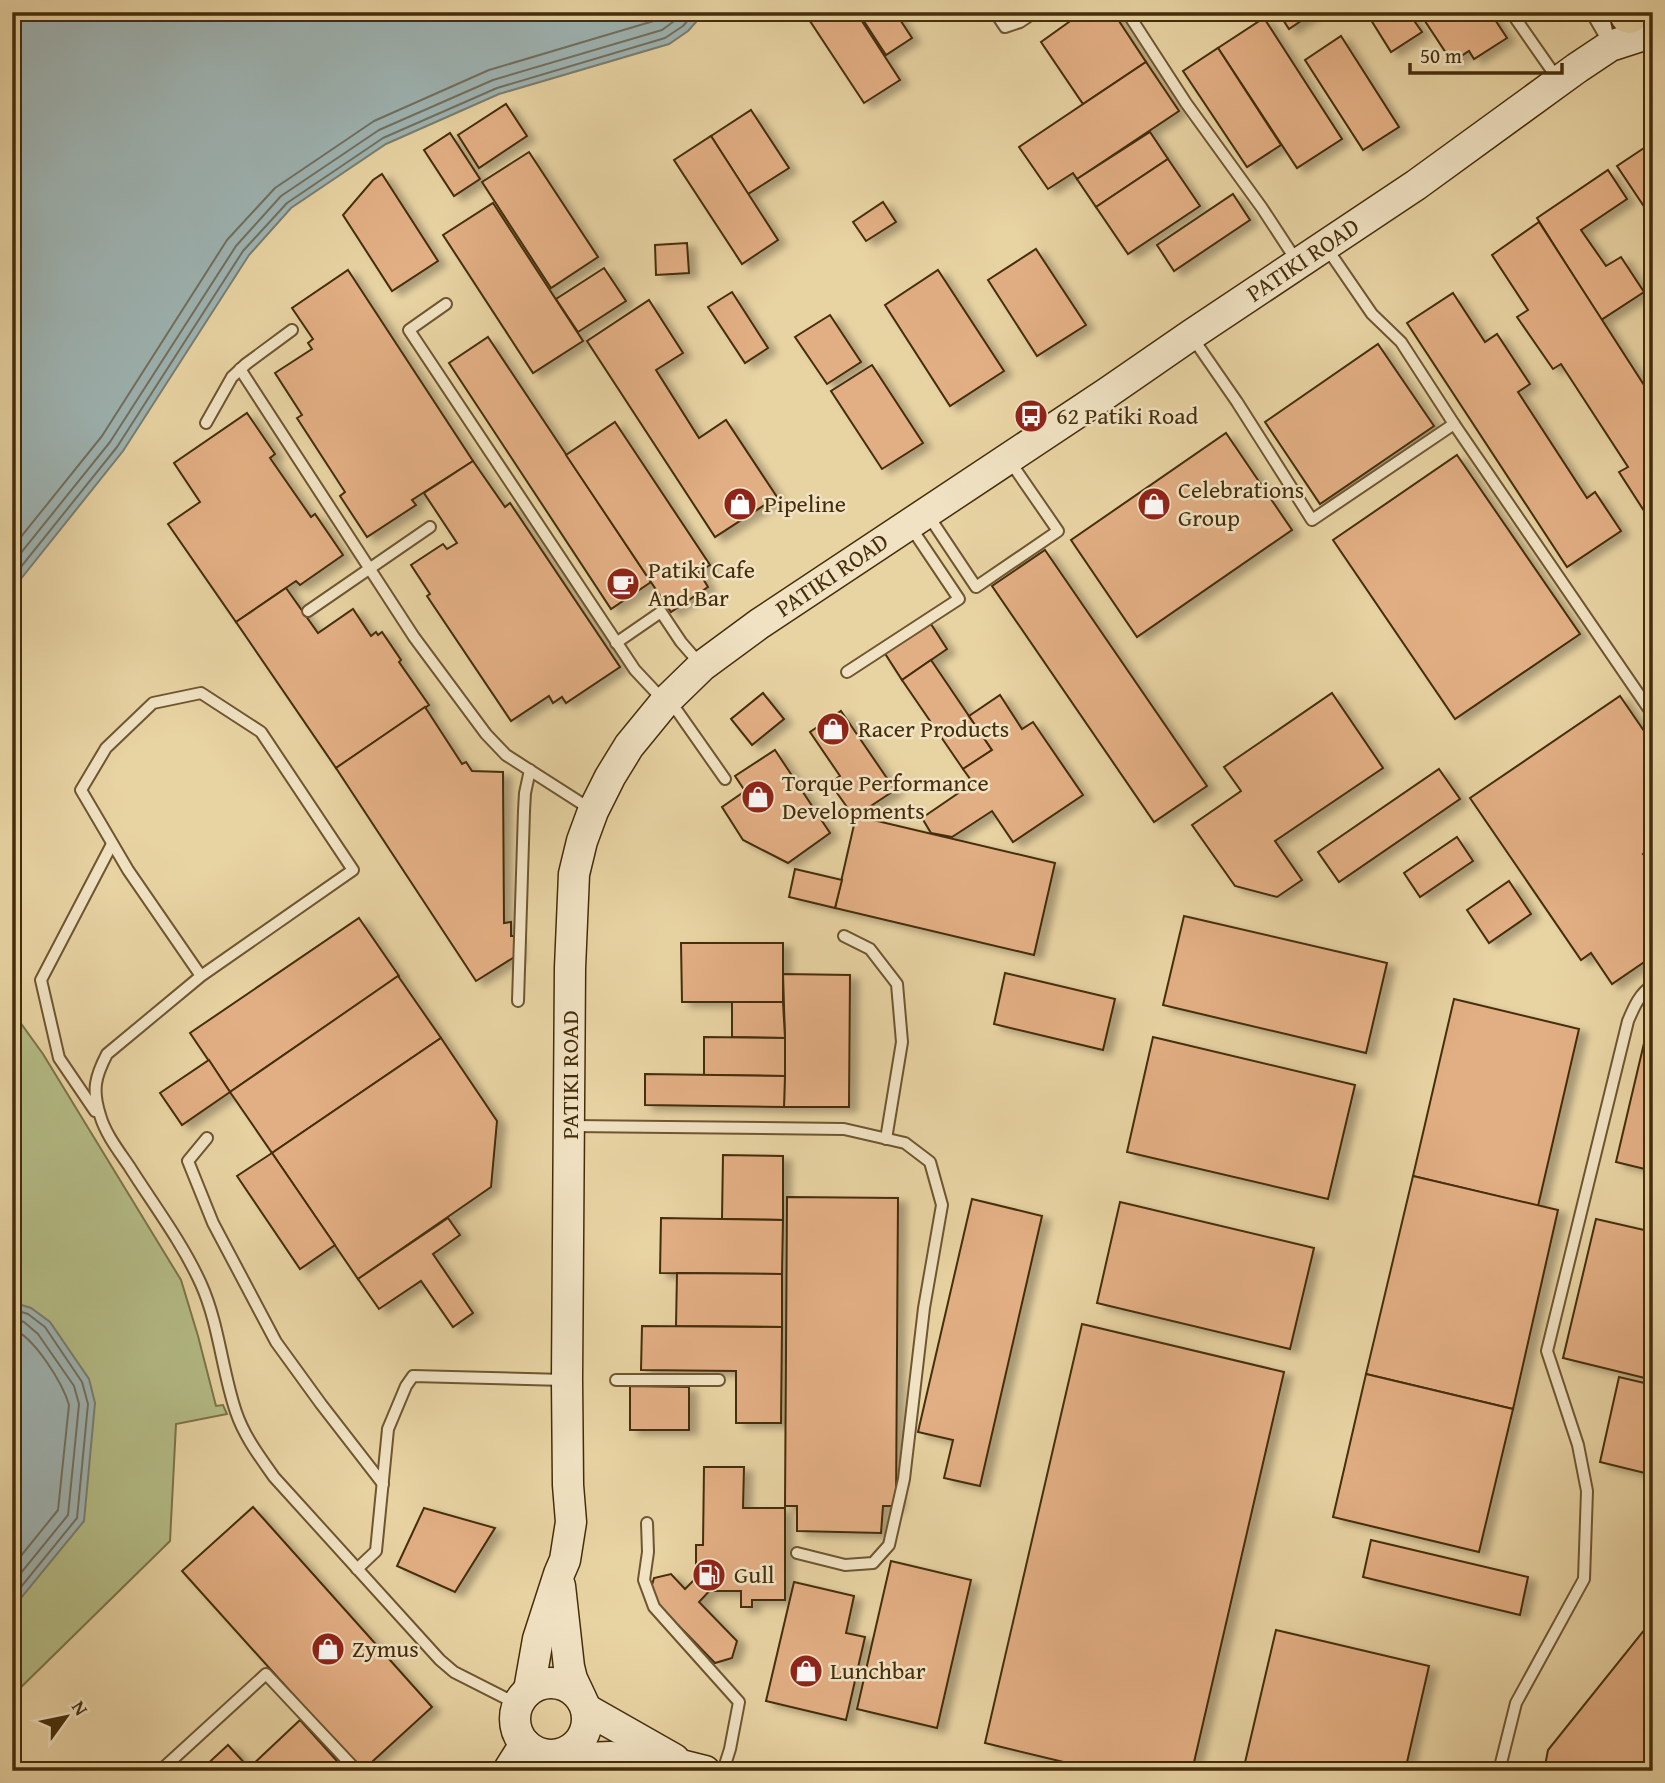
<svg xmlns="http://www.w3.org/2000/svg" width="1665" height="1783" viewBox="0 0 1665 1783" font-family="'Gentium Book Plus',serif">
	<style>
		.green { fill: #b4bc86; stroke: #7c7448; stroke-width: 2 }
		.water { fill: #9eb4b3; stroke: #7a7e6f; stroke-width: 2 }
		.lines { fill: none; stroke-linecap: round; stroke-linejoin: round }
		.shore { stroke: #72705e; stroke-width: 2 }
		.building { fill: #e2ae83; stroke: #452d0a; stroke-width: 2; filter: url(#shadow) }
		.lane-casing { stroke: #6e5630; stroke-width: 14 }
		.secondary-casing { stroke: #452d0a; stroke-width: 33 }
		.highway-casing { stroke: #452d0a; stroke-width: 42 }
		.lane { stroke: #f0e2c3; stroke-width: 10 }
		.secondary { stroke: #f0e2c3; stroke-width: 30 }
		.highway { stroke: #e8d3a3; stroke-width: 38 }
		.labels { text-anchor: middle; stroke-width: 5; stroke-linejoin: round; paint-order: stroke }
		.street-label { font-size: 24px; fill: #452d0a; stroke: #f0e2c3 }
		.poi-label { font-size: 24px; fill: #452d0a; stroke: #f0e2c3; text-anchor: start }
	</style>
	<defs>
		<filter id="shadow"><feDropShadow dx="8" dy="4.5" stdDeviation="3.5" flood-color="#0004"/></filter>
	</defs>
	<rect width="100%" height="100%" fill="#e8d3a3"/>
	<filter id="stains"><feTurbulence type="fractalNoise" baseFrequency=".00286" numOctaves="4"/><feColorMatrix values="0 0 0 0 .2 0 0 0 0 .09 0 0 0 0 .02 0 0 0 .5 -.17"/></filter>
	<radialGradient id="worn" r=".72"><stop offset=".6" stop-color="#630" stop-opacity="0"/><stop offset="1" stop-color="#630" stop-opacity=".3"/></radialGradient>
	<path class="green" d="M12,1011L43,1054L181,1280L198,1336L216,1406L223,1405L227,1414L176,1424L170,1541L12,1696Z"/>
	<g class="water">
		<path d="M12,12H705L688,31L669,44L499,94L386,144L291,208L249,255L123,451L12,590Z"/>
		<path d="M12,1302L31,1308L50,1322L89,1379L95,1403L84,1521L12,1609Z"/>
	</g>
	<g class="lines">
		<g class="shore">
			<path d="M12,548L102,436L227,240L275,188L374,121L489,70L657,20L669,12"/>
			<path d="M12,564L110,442L236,246L281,196L379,130L493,80L662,30L677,19L684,12"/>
			<path d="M12,578L117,447L243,251L287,203L383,138L497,88L665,38L683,26L695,12"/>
			<path d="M12,1309L28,1314L45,1327L82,1382L88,1404L77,1518L12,1598"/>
			<path d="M12,1318L24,1322L38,1334L74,1386L79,1404L68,1515L12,1584"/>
			<path d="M12,1329C34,1336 63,1384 69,1405L58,1510L12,1567"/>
		</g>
	</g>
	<g class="building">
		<path d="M804,12H856L900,80L864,103Z"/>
		<path d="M858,12H895L912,38L886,55Z"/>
		<path d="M1083,12H1113L1146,62L1083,104L1041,42Z"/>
		<path d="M1278,12H1314L1289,29Z"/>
		<path d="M1366,12H1408L1422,32L1391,52Z"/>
		<path d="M1419,12H1490L1507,38L1474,59L1469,51L1452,62Z"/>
		<path d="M1264,18L1342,139L1297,168L1218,48Z"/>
		<path d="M1341,36L1399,127L1363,150L1305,60Z"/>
		<path d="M1218,48L1281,145L1247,167L1183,71Z"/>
		<path d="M1146,62L1179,111L1077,179L1073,173L1048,189L1019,147Z"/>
		<path d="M506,104L527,136L479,168L458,135Z"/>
		<path d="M751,110L789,168L748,194L711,136Z"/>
		<path d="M1150,132L1168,159L1096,207L1077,179Z"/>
		<path d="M450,133L480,179L454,196L424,150Z"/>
		<path d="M711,136L778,240L742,264L674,160Z"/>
		<path d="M1653,142V220L1617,166Z"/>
		<path d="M529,152L598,257L551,288L482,182Z"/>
		<path d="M1168,159L1200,206L1128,254L1096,207Z"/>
		<path d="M1608,170L1627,199L1581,230L1606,266L1621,257L1644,292L1601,320L1537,218Z"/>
		<path d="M382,174L438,261L392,291L343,215L373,180Z"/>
		<path d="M1233,194L1250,220L1174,271L1157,245Z"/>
		<path d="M883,202L896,222L866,241L853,222Z"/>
		<path d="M493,203L583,341L533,373L443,235Z"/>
		<path d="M1539,222L1653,399V514L1648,517L1619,472L1628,467L1561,364L1553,369L1517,317L1528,310L1492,255Z"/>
		<path d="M687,243L689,273L656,275L655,245Z"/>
		<path d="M1036,249L1086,325L1037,356L988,280Z"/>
		<path d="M604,268L626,301L578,332L556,299Z"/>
		<path d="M348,270L473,461L412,500L416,505L367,537L340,496L345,492L297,418L302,415L275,373L312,349L308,343L313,339L292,308Z"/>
		<path d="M938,270L1004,371L950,406L885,305Z"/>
		<path d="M732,292L768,348L745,363L708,307Z"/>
		<path d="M1453,293L1485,342L1497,334L1530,384L1518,392L1587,498L1595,492L1621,531L1567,567L1407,323Z"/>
		<path d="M649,300L683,353L656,370L699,438L726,420L777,497L715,537L587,341Z"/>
		<path d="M830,315L861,362L827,384L795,337Z"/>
		<path d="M488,337L651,582L611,609L449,363Z"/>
		<path d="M1378,344L1434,426L1320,504L1265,422Z"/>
		<path d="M872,365L923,443L882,469L831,391Z"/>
		<path d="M247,413L275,454L270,458L311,517L315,514L343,555L300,585L296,581L236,622L168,524L200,502L174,463Z"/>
		<path d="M615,422L710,565L699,572L708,587L671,612L566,455Z"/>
		<path d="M1226,433L1292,530L1137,637L1071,540Z"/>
		<path d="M1457,455L1580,634L1455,719L1333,540Z"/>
		<path d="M473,461L505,507L510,503L620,667L566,703L562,697L553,703L549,696L511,721L427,596L430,594L411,565L443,544L447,549L457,543L424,493Z"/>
		<path d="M1045,550L1207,786L1154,822L992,586Z"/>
		<path d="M286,588L318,633L353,609L371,636L376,632L378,635L382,632L401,660L399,662L429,705L336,768L236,622Z"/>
		<path d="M929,621L947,649L902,680L884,652Z"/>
		<path d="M931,660L992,750L963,769L902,680Z"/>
		<path d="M763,693L784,719L752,745L731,719Z"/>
		<path d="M1332,693L1383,768L1275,841L1302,880L1277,897L1235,886L1192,825L1241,791L1224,767Z"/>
		<path d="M1000,695L1022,729L1033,722L1083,795L1013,842L992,811L952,837L931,833L922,818L973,783L963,769L992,750L969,716Z"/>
		<path d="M1620,696L1653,744V847L1643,854L1653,867V956L1612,984L1591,953L1581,960L1470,798Z"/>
		<path d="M425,707L462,764L466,762L472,771L503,772L504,923L511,922V936H516V956L476,981L336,768Z"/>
		<path d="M841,711L895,790L854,817L830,783L840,776L810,732Z"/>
		<path d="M775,750L830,833L788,863L743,840L722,807L745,791L735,776Z"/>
		<path d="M1439,769L1460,799L1339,882L1318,852Z"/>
		<path d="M856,816L1055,863L1034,955L835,908Z"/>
		<path d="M1457,837L1473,861L1420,897L1404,873Z"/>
		<path d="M795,869L842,880L835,908L789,897Z"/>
		<path d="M1509,881L1531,914L1489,943L1467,910Z"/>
		<path d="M1184,916L1387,963L1366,1053L1163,1005Z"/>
		<path d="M359,918L399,976L230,1092L190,1033Z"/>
		<path d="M681,943H783V1002H682Z"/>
		<path d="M1005,973L1115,999L1103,1050L994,1024Z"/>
		<path d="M783,974L850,975L849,1107H784L785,1038Z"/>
		<path d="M398,976L441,1038L272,1153L230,1092Z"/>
		<path d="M1454,999L1579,1029L1538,1206L1413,1176Z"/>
		<path d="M732,1002H783L785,1038L732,1037Z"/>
		<path d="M1653,1005V1171L1616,1162Z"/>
		<path d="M704,1037L785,1038V1076L704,1075Z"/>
		<path d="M1153,1037L1355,1085L1328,1199L1127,1152Z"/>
		<path d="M441,1038L497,1121L491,1187L358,1279L272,1153Z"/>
		<path d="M209,1060L230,1092L182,1125L160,1093Z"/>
		<path d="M645,1074L785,1076L784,1107L645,1105Z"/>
		<path d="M272,1153L335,1245L300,1269L237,1176Z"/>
		<path d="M723,1155L783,1156V1220L722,1219Z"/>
		<path d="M1413,1176L1558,1210L1513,1409L1366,1374Z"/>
		<path d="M787,1197L898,1198L896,1506H883L881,1533L797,1531V1506H785Z"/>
		<path d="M972,1199L1042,1216L980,1486L944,1478L953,1440L918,1432Z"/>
		<path d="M1120,1202L1314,1248L1290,1349L1097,1303Z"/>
		<path d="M448,1218L460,1235L433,1254L473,1313L453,1327L421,1281L379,1309L358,1279Z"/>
		<path d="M661,1218L783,1220L782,1274L660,1273Z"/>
		<path d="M1596,1219L1653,1232V1380L1563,1358Z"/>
		<path d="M677,1273L782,1274V1327L676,1326Z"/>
		<path d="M1082,1324L1284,1372L1192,1771H1101L985,1743Z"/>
		<path d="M642,1326L782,1327L781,1423H736V1371L641,1370Z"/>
		<path d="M1366,1374L1513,1409L1479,1552L1333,1517Z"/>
		<path d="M1619,1377L1653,1385V1475L1600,1462Z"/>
		<path d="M630,1386L689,1387V1430H630Z"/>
		<path d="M704,1467H744L743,1508H785V1600H752V1607H741V1591H714L696,1573V1545H703Z"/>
		<path d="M253,1507L432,1707L362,1771L182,1571Z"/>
		<path d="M424,1508L495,1528L455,1592L397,1566Z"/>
		<path d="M1371,1540L1528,1577L1520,1615L1363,1577Z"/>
		<path d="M891,1561L971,1580L937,1728L857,1709Z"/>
		<path d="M701,1573L714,1586L699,1602L737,1641L732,1658L715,1663L649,1595L654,1578L671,1574L685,1589Z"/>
		<path d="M794,1582L854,1596L846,1633L865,1637L846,1720L766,1701Z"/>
		<path d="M1653,1619V1771H1544L1548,1750Z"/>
		<path d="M1276,1630L1429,1666L1405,1771H1243Z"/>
		<path d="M300,1720L346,1771H252L249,1768Z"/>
		<path d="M228,1745L249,1768L252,1771H207L204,1767Z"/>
	</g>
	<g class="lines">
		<defs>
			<g id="lane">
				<path d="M995,12L1005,27L1020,22L1035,12"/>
				<path d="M1127,12L1186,103L1262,208L1296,260"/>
				<path d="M1511,12L1557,78"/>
				<path d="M1591,12L1609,43"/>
				<path d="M1603,12L1608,36"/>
				<path d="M446,304L409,330L635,670L665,702L678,712L725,779"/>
				<path d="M1192,337L1237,402L1312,520L1454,424L1401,342L1372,314L1326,247"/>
				<path d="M240,369L414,637L486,734L506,755L592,810"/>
				<path d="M206,423L232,377L246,364L292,330"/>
				<path d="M1454,424L1653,715"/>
				<path d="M928,515L976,587L1058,531L1009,460"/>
				<path d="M308,611L430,527"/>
				<path d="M616,643L661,612L681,642L701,665"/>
				<path d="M847,672L959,599L910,526"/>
				<path d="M844,936L870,949L897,984L902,1042L886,1139"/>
				<path d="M201,976L128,870L81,790L106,748L153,703L201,693L261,732L353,870L201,976L107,1054C95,1077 92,1090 100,1115C105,1133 118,1150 129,1166C153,1204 182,1242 201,1284C219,1324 222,1371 236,1412C244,1436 260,1457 274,1477L440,1660L454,1672L517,1704"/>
				<path d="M518,1001L524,811L525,793L530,770"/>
				<path d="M95,1111L59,1058L41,980L112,844"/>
				<path d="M572,1126L844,1129L905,1143L930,1162L942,1205L924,1308L904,1479L889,1545L873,1563L845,1565L797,1553"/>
				<path d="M207,1138L188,1161L213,1223L276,1342L321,1404L383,1484"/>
				<path d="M616,1380H719"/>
				<path d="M647,1523L648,1552L644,1580L654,1607L739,1702L730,1749L723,1771"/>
				<path d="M357,1569L376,1551L388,1429L406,1386L413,1376L564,1380"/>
				<path d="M160,1771L266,1674L357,1771"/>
				<path d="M1499,1771L1516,1703L1584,1579L1587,1491L1578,1445L1547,1351L1628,1021C1634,1007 1639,994 1653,985"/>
			</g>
			<g id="secondary">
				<path d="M560,1586L569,1667L572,1679L581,1698"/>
				<circle cx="551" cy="1719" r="36"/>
				<path d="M529,1690L538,1639L559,1574L565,1560L571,1522L568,1485L567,1380L570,968L574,874L582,841L593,811L610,777L629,746L665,702L702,666L759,624L1107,393L1191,335L1416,185L1577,68L1610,46L1644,35L1653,29"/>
				<path d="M586,1709L674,1759"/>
				<path d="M569,1751L587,1758L610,1757L685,1766L705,1771"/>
				<path d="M508,1771L525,1744"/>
			</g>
			<path id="highway" d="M1629,14L1631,12"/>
		</defs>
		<use href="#lane" class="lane-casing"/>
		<use href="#secondary" class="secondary-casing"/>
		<use href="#highway" class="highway-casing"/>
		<use href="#lane" class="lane"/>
		<use href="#secondary" class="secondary"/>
		<use href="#highway" class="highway"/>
	</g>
	<defs>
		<symbol id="bus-disc" viewBox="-11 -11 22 22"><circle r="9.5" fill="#8f2418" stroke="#f0e2c3"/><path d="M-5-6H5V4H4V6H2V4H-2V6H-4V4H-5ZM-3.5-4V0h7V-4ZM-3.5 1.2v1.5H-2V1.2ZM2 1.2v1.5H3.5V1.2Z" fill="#fff"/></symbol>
		<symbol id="shop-disc" viewBox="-11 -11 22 22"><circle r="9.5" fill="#8f2418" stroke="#f0e2c3"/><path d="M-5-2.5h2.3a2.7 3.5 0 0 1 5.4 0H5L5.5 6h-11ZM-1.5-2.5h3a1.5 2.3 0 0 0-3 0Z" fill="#fff"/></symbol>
		<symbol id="cafe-disc" viewBox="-11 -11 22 22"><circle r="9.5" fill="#8f2418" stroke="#f0e2c3"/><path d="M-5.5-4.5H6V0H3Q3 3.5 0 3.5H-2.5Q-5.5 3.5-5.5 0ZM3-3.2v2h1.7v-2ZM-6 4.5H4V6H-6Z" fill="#fff"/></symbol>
		<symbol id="fuel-disc" viewBox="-11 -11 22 22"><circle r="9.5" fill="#8f2418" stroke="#f0e2c3"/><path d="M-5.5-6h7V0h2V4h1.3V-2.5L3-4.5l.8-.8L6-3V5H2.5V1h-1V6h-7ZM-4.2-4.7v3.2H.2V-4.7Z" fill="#fff"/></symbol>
	</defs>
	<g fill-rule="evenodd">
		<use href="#bus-disc" x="1012" y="397" width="38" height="38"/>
		<use href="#shop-disc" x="721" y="485" width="38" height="38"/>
		<use href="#shop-disc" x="1135" y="485" width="38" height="38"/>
		<use href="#cafe-disc" x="604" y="565" width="38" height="38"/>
		<use href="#shop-disc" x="814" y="710" width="38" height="38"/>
		<use href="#shop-disc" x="739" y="778" width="38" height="38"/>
		<use href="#fuel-disc" x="690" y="1556" width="38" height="38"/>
		<use href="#shop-disc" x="309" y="1630" width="38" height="38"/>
		<use href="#shop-disc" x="787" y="1652" width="38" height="38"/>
	</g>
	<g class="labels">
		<g class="street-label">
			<text transform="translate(1303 260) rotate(-34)" y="8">PATIKI ROAD</text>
			<text transform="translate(832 575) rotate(-34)" y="8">PATIKI ROAD</text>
			<text transform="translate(570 1075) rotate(-90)" y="8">PATIKI ROAD</text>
		</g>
		<g class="poi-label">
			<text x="1056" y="424">62 Patiki Road</text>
			<text x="1178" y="498">Celebrations<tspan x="1178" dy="28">Group</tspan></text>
			<text x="764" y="512">Pipeline</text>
			<text x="648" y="578">Patiki Cafe<tspan x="648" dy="28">And Bar</tspan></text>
			<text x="858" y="737">Racer Products</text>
			<text x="782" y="791">Torque Performance<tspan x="782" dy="28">Developments</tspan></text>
			<text x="734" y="1583">Gull</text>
			<text x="352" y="1657">Zymus</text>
			<text x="830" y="1679">Lunchbar</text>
		</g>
	</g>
	<rect width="1665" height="1783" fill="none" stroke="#e8d3a3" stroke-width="42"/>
	<rect x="14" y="14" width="1637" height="1755" fill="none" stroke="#452d0a" stroke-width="3.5"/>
	<rect x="21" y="21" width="1623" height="1741" fill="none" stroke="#452d0a" stroke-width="2"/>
	<g transform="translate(66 1717) rotate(57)" stroke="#f0e2c3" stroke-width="5" paint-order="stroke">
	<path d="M0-5L12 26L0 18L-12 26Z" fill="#452d0a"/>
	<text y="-10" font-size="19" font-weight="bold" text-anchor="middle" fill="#452d0a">N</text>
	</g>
	<path d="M1410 63v10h152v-10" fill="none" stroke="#452d0a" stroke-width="3.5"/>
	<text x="1420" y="63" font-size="21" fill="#452d0a" stroke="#f0e2c3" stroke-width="5" paint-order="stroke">50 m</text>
	<rect width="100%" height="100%" filter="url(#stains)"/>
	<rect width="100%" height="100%" fill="url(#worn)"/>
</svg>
